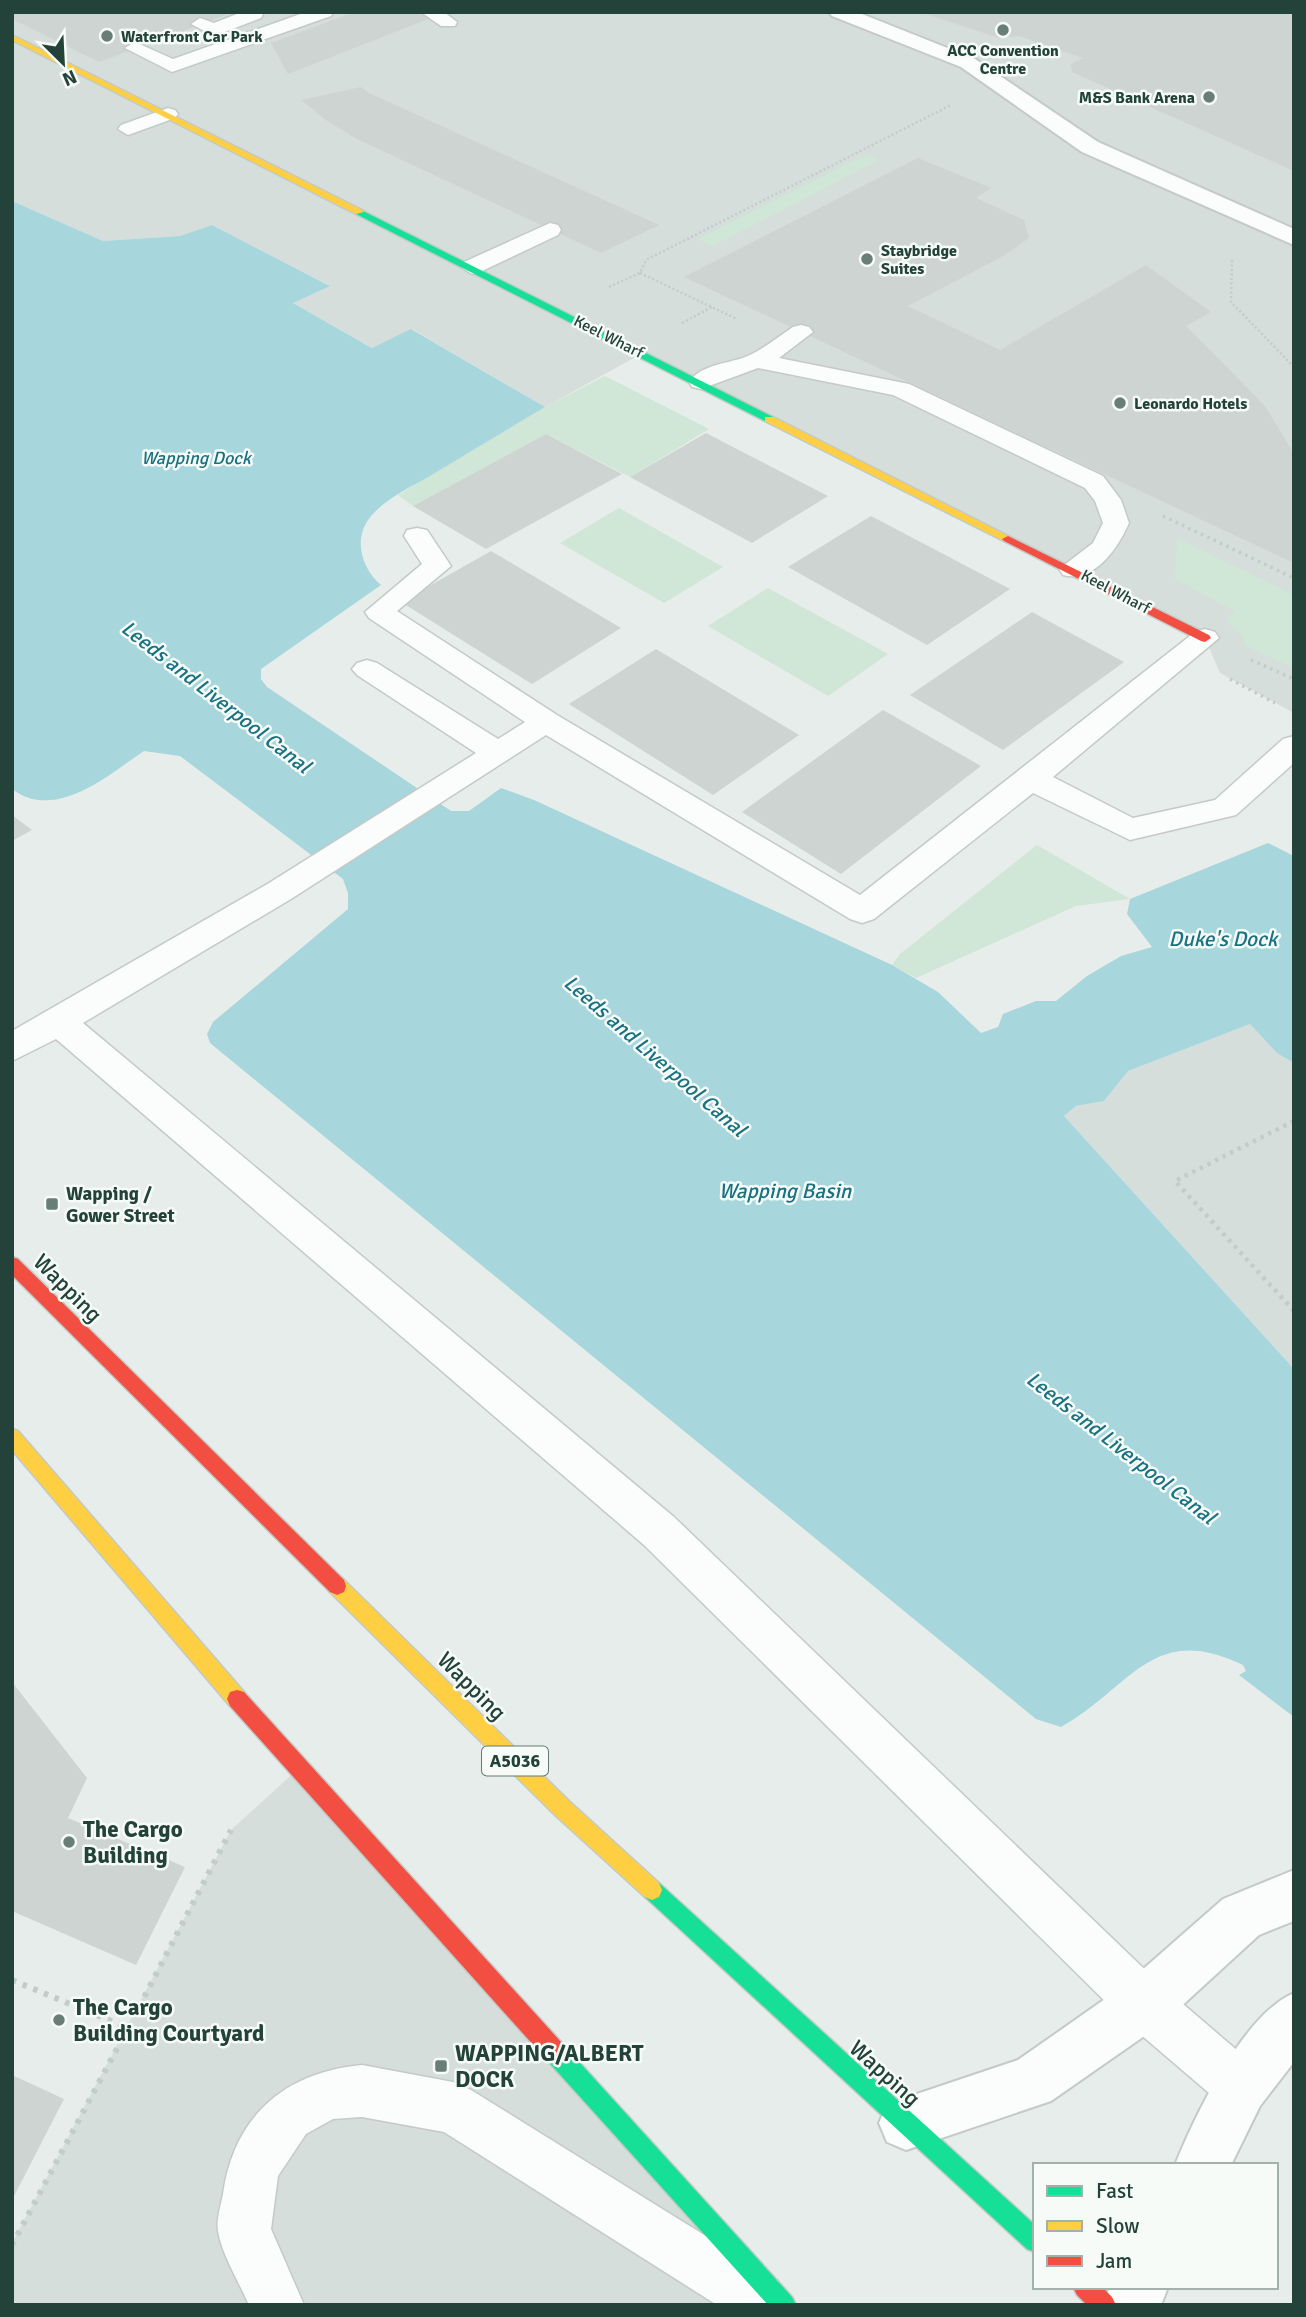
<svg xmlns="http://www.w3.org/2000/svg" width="1306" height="2317" viewBox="0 0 1306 2317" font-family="Signika,sans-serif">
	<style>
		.built { fill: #d5deda }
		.green { fill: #d0e6d6 }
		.water { fill: #a7d6dc }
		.building { fill: #ced4d1 }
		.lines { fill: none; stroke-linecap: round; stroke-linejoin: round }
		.lane-casing { stroke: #c4cac7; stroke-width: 3 }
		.street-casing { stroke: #c4cac7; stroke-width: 4 }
		.fast-casing { stroke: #c2cac7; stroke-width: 3 }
		.slow-casing { stroke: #c2cac7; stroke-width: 3 }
		.jam-casing { stroke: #c2cac7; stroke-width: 3 }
		.path-far3 { stroke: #c2ccc9; stroke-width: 2.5; stroke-dasharray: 2 2.5; stroke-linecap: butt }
		.path-far2 { stroke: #c2ccc9; stroke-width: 3.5; stroke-dasharray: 2.5 4.5; stroke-linecap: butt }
		.path-far1 { stroke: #c2ccc9; stroke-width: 4.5; stroke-dasharray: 3.5 5; stroke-linecap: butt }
		.path { stroke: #c2ccc9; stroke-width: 6; stroke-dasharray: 4.5 7; stroke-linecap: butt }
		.lane { fill: #fbfcfc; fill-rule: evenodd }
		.street { fill: #fbfcfc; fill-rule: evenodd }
		.fast { fill: #16e098; fill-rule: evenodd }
		.slow { fill: #ffcf43; fill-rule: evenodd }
		.jam { fill: #f24e42; fill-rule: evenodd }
		.poi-dot { fill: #687e77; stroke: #f6fbf8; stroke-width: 2.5 }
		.labels { text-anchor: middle; stroke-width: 5; stroke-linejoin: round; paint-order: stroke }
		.far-poi-label { font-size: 16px; font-weight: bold; fill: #234239; stroke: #f6fbf8; text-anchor: start }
		.far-street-label { font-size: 16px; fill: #234239; stroke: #f6fbf8 }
		.far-water-label { font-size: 18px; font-style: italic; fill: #197281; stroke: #f6fbf8 }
		.shield { fill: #f6fbf8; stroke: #627a72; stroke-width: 2 }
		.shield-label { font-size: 18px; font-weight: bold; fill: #234239 }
		.poi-label { font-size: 19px; font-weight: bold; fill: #234239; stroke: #f6fbf8; text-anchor: start }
		.water-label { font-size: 21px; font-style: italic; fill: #197281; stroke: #f6fbf8 }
		.near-street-label { font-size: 23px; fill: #234239; stroke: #f6fbf8 }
		.near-poi-label { font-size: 23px; font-weight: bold; fill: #234239; stroke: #f6fbf8; text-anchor: start }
	</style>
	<rect width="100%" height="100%" fill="#e7edea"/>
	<g class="built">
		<path d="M12,12H1294V713L1220,673L1205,638L643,353L545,407L412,329L373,348L293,303L329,285L212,225L180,236L103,241L12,201Z"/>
		<path d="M1250,1024L1277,1053L1294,1063V1369L1064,1116L1076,1106L1104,1101L1128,1071Z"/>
		<path d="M298,1769L784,2305H12V2243L231,1830Z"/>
	</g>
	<g class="green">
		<path d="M866,155L879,160L713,246L698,239Z"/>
		<path d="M605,376L709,429L630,477L546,434L413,506L398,495L545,407Z"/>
		<path d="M619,508L723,567L664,603L560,543Z"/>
		<path d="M1177,538L1294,595V668L1246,646L1241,634L1226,621L1235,611L1175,579Z"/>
		<path d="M768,588L888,654L828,696L708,626Z"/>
		<path d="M1037,845L1130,899L1076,906L916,978L892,965L900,954Z"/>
	</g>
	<path class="water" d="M12,201L103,241L180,236L212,225L330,286L293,303L372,348L411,329L545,407C507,430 468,453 430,476C411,487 387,498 372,515C352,537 361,568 381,585L261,669V679L267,687L451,811H469L501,788L534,800L892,965L938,992L981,1033L998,1027L1003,1014L1036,1001H1056L1087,976L1121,956L1152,947L1127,914L1130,899L1268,843L1294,856V1063L1277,1053L1250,1024L1128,1071L1104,1101L1076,1106L1064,1116L1294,1369V1717L1239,1675L1246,1671L1243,1665C1152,1621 1131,1688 1061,1727L1036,1719L210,1043L207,1034L213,1022L348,909V893L343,879L180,756L144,751C108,775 56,822 12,789Z"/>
	<g class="building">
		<path d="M12,12H231V13L99,62L12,19Z"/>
		<path d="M355,12H446L288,74L271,43Z"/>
		<path d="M920,12H1294V171L1072,72L1071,64L1083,58L1019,36L999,38Z"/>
		<path d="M361,87L369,93L659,225L601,253L355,138L326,120L301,100Z"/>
		<path d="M918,158L991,188L976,198L1024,220L1029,238L1005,255L908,306L1000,350L1146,265L1211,312L1186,326L1265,406L1294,454V563L684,277Z"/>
		<path d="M706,433L828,496L752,543L630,477Z"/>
		<path d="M546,434L622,474L486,549L413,506Z"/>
		<path d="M871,516L1010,589L927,645L788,567Z"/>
		<path d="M491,551L621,628L532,684L401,602Z"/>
		<path d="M1032,612L1124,662L1003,750L910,695Z"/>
		<path d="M656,649L799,735L713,795L569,704Z"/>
		<path d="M883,710L981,766L841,874L742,812Z"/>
		<path d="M12,815L32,830L12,841Z"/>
		<path d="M12,1682L87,1778L68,1818L185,1867L136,1965L12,1911Z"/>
		<path d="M12,2075L64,2099L12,2200Z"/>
	</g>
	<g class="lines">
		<defs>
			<g id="lane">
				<path d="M242,12L263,14L261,18L214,36L191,24L200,18L214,23Z"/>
				<path d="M306,12H333L331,16L172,72L125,48L135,42L173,59Z"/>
				<path d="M421,12H444L457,22L455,26H441Z"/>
				<path d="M168,108L175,110L178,114L175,118L128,135L118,129L121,125Z"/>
				<path d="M550,223L558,225L561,230L558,235L480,272L472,274L461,267L464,262Z"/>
				<path d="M801,325L809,327L813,332L779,358L909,384L1103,476L1121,500L1129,523C1118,548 1095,583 1063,575L1059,569L1093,543L1103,523L1095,501L1085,488L893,395L758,368L701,389L692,387L689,382C702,363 731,364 750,355C765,348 779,336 793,327Z"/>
				<path d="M417,528L427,530L451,566L397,611L557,715L860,895L1195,632L1205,629L1215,632L1219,638L1053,777L1133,818L1215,800L1283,739L1294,736V763L1236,815L1130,840L1033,793L874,919L862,923L850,919L546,735L291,899L83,1023L674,1517L1162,1986L1259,2069L1267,2087L1259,2105L1241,2113L1223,2105L1126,2022L644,1545L56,1039L12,1061V1031L269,883L476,753L357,675L352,669L357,663L367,660L377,663L498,739L525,722L369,618L365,612L422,564L404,536L407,530Z"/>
				<path d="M362,2065L453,2082L471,2090L778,2281L786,2300L784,2305H717L444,2132L362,2117L333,2119L306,2134L278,2176L271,2229L304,2305H249C239,2282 222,2255 218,2231C216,2220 221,2205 223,2194C234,2116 285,2072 362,2065Z"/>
			</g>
			<g id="street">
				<path d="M829,12H857L975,59L1098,142L1294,229V245L1082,152L961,67L832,16Z"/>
				<path d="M1294,1870V1921L1259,1935L1163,2023L1051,2101L906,2150L887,2142L879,2123L887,2104L1018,2060L1125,1985L1223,1899Z"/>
				<path d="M1294,1993V2062L1260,2106L1231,2165H1175C1195,2115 1244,2014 1294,1993Z"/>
				<path d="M1110,2287H1168L1161,2305H1102Z"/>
			</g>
			<g id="fast">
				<path d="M359,209L773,417L774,419L765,421L356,214L354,212Z"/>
				<path d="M652,1880L659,1883L1035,2225V2252L1027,2249L645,1897L642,1890L645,1883Z"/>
				<path d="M553,2039L561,2042L792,2297L796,2305H768L545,2058L542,2050L545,2042Z"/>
			</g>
			<g id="slow">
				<path d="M12,35L362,210L364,212L356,214L12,40Z"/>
				<path d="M765,417H773L1014,539L1012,541H1004L765,421Z"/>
				<path d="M12,1429L18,1431L244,1692L247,1699L244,1706L237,1708L230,1706L12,1450Z"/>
				<path d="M337,1577L344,1580L569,1801L659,1883L662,1890L659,1897L652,1900L645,1897L555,1815L330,1592L328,1586L330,1580Z"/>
			</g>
			<g id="jam">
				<path d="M1008,536L1209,635L1211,638L1205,642L1201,641L1004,541L1002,539Z"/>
				<path d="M12,1257L18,1259L344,1580L346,1586L344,1592L337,1595L330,1592L12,1275Z"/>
				<path d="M237,1690L244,1692L561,2042L564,2050L561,2058L553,2061L545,2058L230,1706L227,1699L230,1692Z"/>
				<path d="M1073,2287H1102L1112,2297L1116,2305H1087L1077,2295Z"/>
			</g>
		</defs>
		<use href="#lane" class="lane-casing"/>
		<use href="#street" class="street-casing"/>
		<use href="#fast" class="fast-casing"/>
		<use href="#slow" class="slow-casing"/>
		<use href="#jam" class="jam-casing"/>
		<g class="path-far3">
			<path d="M1038,56L1052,47"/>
			<path d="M1232,260L1231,302L1294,367"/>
			<path d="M640,273L737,319"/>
			<path d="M609,287L640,273L646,260L951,105"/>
			<path d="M682,323L712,307"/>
		</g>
		<g class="path-far2">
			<path d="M1163,516L1294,578"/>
			<path d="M1251,660L1294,679"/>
			<path d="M1230,679L1275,703"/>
		</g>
		<path class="path-far1" d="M1294,1121L1175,1181L1294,1311"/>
		<g class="path">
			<path d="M12,1980L128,2028L231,1830"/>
			<path d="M12,2245L128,2028"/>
		</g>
		<use href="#lane" class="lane"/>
		<use href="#street" class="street"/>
		<use href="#fast" class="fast"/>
		<use href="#slow" class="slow"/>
		<use href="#jam" class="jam"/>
	</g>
	<g class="poi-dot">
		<circle cx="1003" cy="30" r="7"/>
		<circle cx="107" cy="36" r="7"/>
		<circle cx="1209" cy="97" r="7"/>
		<circle cx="867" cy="259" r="7"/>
		<circle cx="1120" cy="403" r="7"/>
		<rect x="45" y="1197" width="14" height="14" rx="3.5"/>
		<circle cx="69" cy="1842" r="7"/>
		<circle cx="59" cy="2020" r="7"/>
		<rect x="434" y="2059" width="14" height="14" rx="3.5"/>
	</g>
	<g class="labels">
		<g class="far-poi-label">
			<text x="121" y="42">Waterfront Car Park</text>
			<text x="1003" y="56" text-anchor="middle">ACC Convention<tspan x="1003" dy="18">Centre</tspan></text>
			<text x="1195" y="103" text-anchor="end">M&amp;S Bank Arena</text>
			<text x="881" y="256">Staybridge<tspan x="881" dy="18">Suites</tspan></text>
			<text x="1134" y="409">Leonardo Hotels</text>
		</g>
		<g class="far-street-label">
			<text transform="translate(609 336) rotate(27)" y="6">Keel Wharf</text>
			<text transform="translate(1116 591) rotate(28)" y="6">Keel Wharf</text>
		</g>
		<g class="far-water-label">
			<text x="196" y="464">Wapping Dock</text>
		</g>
		<rect class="shield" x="482" y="1746.5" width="66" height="29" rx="5"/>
		<g class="shield-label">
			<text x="515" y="1767">A5036</text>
		</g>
		<g class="poi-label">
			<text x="66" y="1200">Wapping /<tspan x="66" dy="22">Gower Street</tspan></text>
		</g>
		<g class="water-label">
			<text transform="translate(216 697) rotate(38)" y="7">Leeds and Liverpool Canal</text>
			<text x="1223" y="946">Duke's Dock</text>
			<text transform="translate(655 1056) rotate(41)" y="7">Leeds and Liverpool Canal</text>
			<text x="785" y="1198">Wapping Basin</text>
			<text transform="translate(1121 1448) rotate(38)" y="7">Leeds and Liverpool Canal</text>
		</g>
		<g class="near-street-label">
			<text transform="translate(68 1288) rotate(45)" y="8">Wapping</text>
			<text transform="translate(472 1686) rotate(45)" y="8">Wapping</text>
			<text transform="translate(885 2073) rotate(42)" y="8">Wapping</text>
		</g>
		<g class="near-poi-label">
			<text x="83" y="1837">The Cargo<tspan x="83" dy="26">Building</tspan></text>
			<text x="73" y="2015">The Cargo<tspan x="73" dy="26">Building Courtyard</tspan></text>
			<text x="455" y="2061">WAPPING/ALBERT<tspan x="455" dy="26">DOCK</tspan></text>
		</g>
	</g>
	<rect width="1306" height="2317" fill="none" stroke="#234239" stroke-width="28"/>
	<rect x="1033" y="2163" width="245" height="126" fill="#f6fbf8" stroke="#a2b1ac" stroke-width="2"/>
	<rect x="1047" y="2186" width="35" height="10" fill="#16e098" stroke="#a2b1ac" stroke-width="2"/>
	<text x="1096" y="2198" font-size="21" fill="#234239">Fast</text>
	<rect x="1047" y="2221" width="35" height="10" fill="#ffcf43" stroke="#a2b1ac" stroke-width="2"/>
	<text x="1096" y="2233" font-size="21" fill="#234239">Slow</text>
	<rect x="1047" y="2256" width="35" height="10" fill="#f24e42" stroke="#a2b1ac" stroke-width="2"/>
	<text x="1096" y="2268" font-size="21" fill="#234239">Jam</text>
	<g transform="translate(63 63) rotate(156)" stroke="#f6fbf8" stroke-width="5" paint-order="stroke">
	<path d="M0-5L12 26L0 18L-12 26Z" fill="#234239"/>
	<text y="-10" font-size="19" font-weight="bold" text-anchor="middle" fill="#234239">N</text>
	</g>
</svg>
